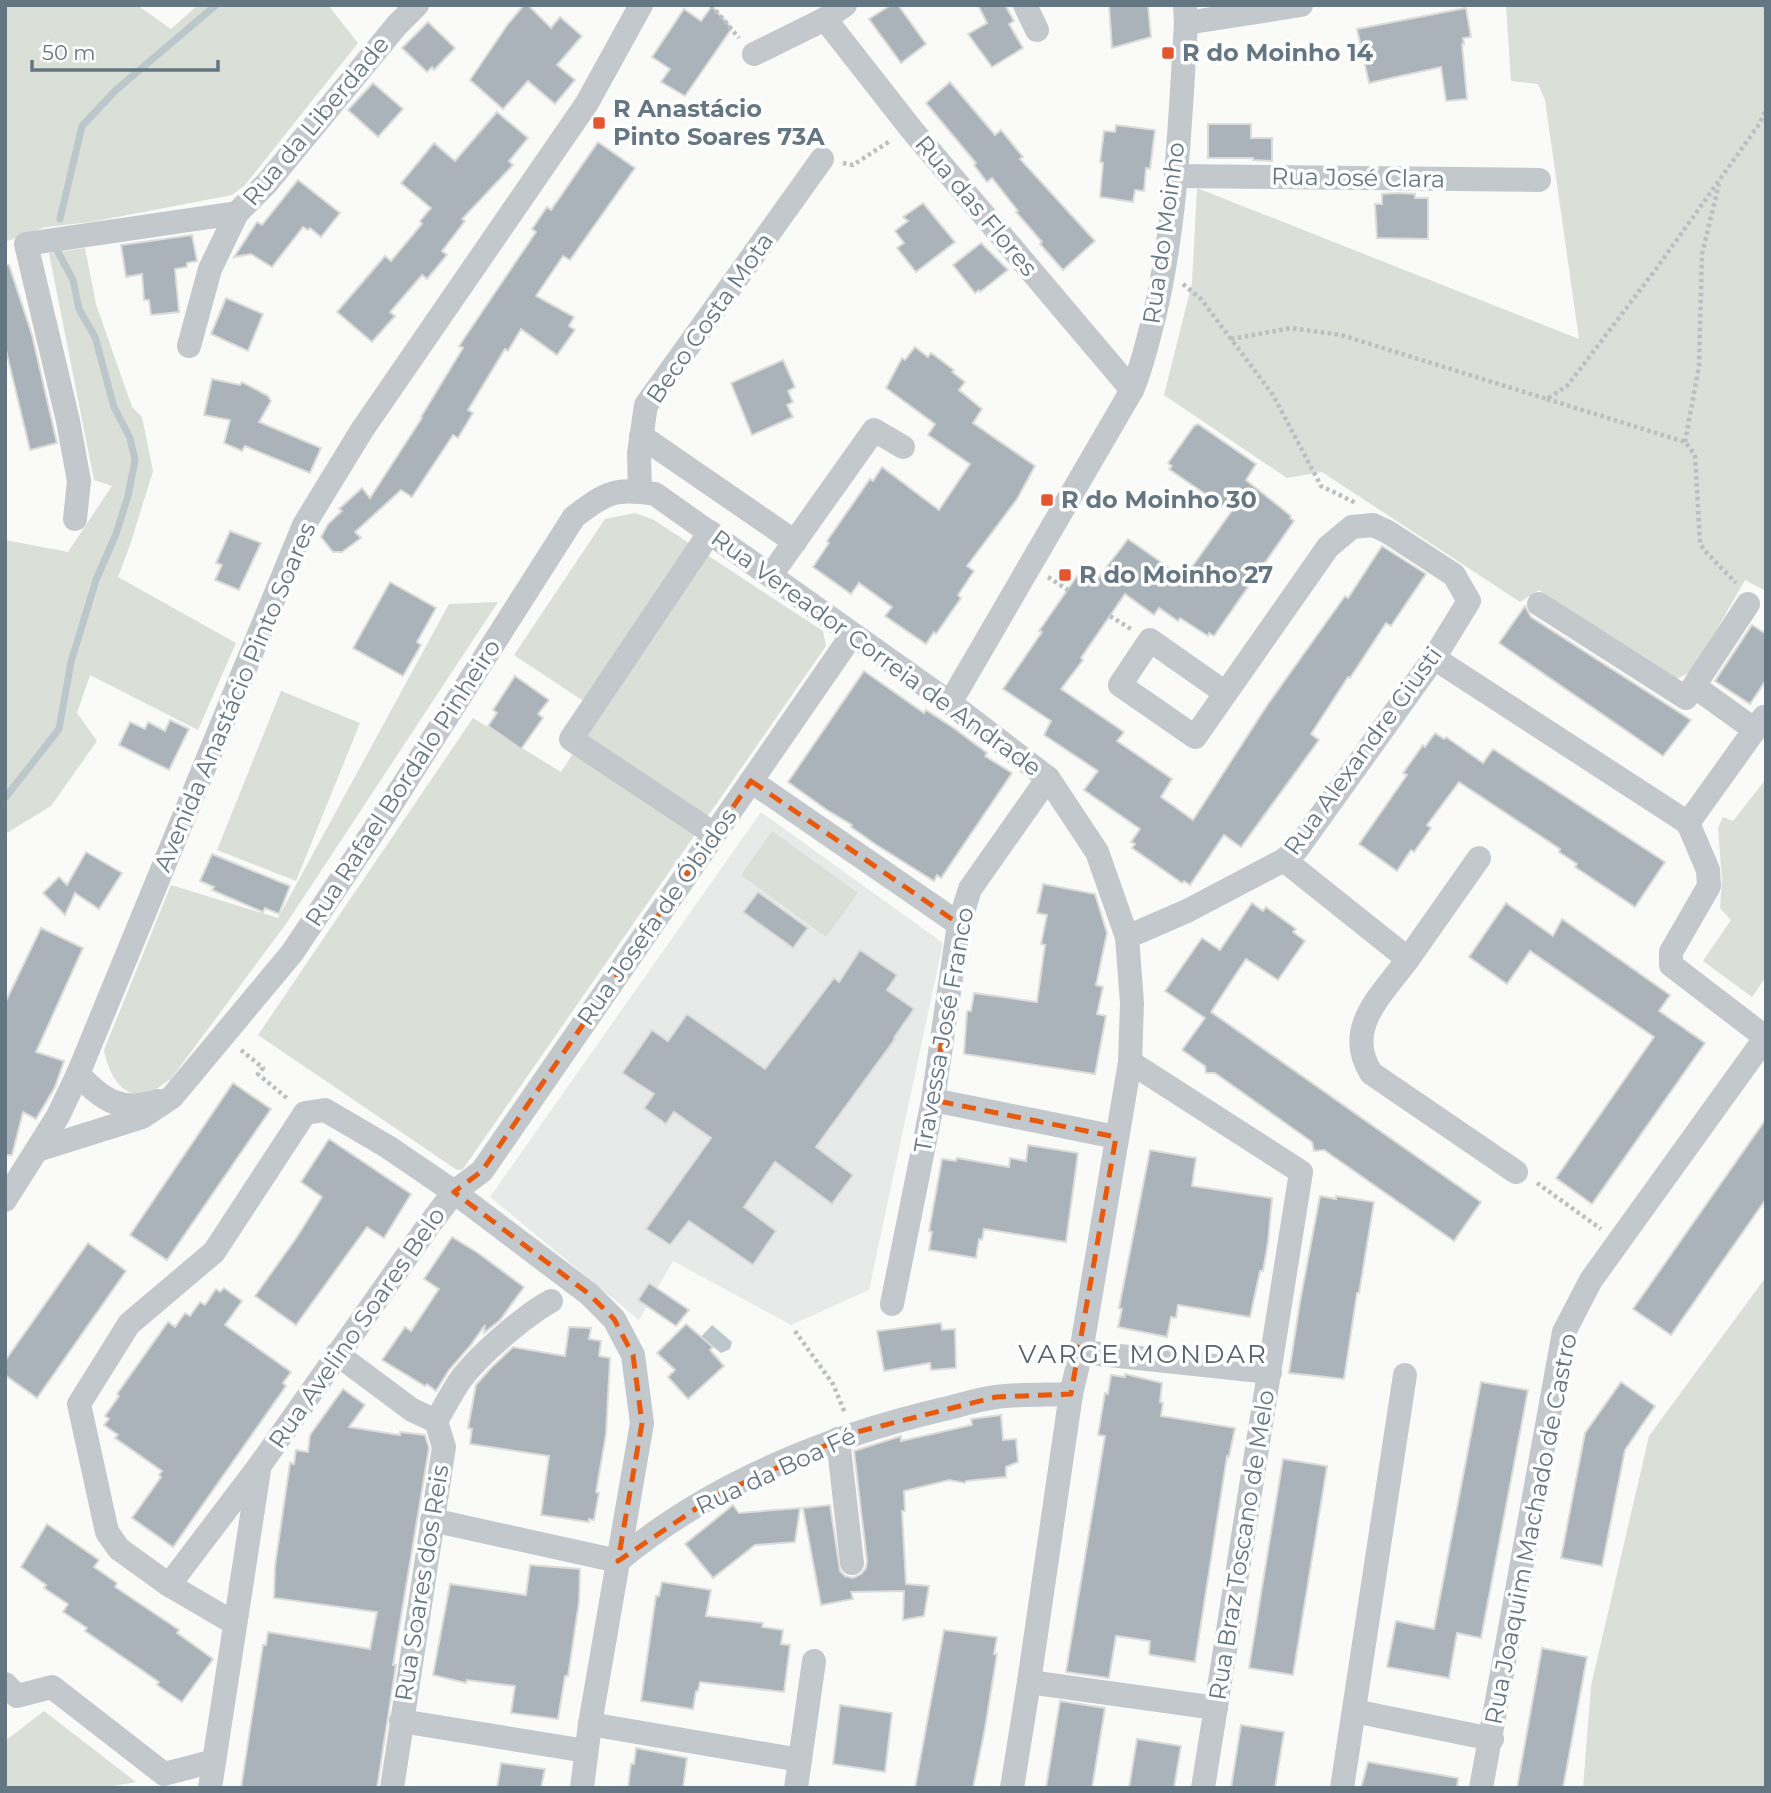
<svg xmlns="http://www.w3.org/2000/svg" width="1771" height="1793" viewBox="0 0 1771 1793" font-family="Montserrat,sans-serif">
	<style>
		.built { fill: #e8e9e9 }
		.green { fill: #dadfd7 }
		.water { fill: #bbc7cb }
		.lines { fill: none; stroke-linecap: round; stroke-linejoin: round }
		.stream { stroke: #bbc7cb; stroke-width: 7 }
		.building { fill: #aab3b9; stroke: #dcdcda; stroke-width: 2 }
		.path { stroke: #bbbfc2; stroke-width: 4.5; stroke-dasharray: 3.5 3.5; stroke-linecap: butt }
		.minor { stroke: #c3c8cc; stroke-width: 24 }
		.marked { fill: none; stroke: #e8590c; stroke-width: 5; stroke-dasharray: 14 9; stroke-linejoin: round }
		.poi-dot { fill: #e4572e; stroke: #fff; stroke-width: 2.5 }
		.labels { text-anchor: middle; stroke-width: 7; stroke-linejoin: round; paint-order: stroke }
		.poi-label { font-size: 24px; font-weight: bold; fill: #657683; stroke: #fff; text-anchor: start }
		.street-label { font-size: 24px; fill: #657683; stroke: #fff }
		.neighbourhood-label { font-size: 26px; letter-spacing: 2px; fill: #57646e; stroke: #fff }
	</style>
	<rect width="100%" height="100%" fill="#fafaf8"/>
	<path class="built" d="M761,812L943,943L869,1290L791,1325L673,1261L639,1320L490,1197Z"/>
	<g class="green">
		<path d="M5,5H137L171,29L198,5H328L358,43L245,185L232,195L91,222L46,227L5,242Z"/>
		<path d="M1506,5H1766V591L1745,580L1693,671L1674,680L1539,590L1520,602L1322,472L1287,478L1164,395L1192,283L1197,188L1579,339L1545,100L1538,84L1511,81Z"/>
		<path d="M85,248L96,304L132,407L142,417L153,471L130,545L118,577L236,643L198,730L90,675L77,713L97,741L51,806L5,834V540L68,552L112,486L94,480L49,253Z"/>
		<path d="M635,513L654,520L823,631L826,646L463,1169L457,1170L258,1035L473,718L561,772L600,712L514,655L605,519Z"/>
		<path d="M498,602L288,921L171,1079C164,1083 154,1092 147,1094C120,1099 108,1071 104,1050L171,885L278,918L449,604Z"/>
		<path d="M281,691L360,723L296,881L217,850Z"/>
		<path d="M1766,779V977L1752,997L1703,961L1731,920L1720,908L1722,880L1718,828L1723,817L1733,821Z"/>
		<path d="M772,831L858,893L826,937L741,875Z"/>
		<path d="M1766,1277V1788H1583L1591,1686L1649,1436Z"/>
		<path d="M44,1711L136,1782L102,1788H5V1741Z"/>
	</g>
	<path class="water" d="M712,1325L732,1342L730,1349L721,1353L701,1337Z"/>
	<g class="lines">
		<g class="stream">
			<path d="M60,219L82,126L116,90L216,5"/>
			<path d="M5,798L59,729L71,662L96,580L116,534L128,496L135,460L130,438L114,407L95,337L79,309L73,280L58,252"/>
		</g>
	</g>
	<g class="building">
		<path d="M524,5H528L551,28L560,17L582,36L557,65L575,80L555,104L528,81L503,109L470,80L508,24Z"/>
		<path d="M891,5H898L926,44L901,63L869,19Z"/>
		<path d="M978,5H1005L1014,21L1009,24L1023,48L992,67L968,34L987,23Z"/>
		<path d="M1109,5H1148L1151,37L1112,48Z"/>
		<path d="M712,6L732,28L685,96L661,82L670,69L652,57L684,9L701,21Z"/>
		<path d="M1466,8L1471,37L1463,38L1464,44H1462L1467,99L1446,101L1441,67L1369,83L1357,29Z"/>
		<path d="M428,22L455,48L434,70L432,67L427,72L402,48Z"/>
		<path d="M950,82L995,135L1001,130L1023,157L1020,159L1095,241L1063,270L1040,244L1042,242L1016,212L1018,211L992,178L987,182L974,165L976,163L926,103Z"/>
		<path d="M373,83L403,109L378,137L348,110Z"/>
		<path d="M497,112L528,138L509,161L513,165L462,219L465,221L442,251L447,255L427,279L422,275L390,312L395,316L372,342L337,312L385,256L391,261L422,224L420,221L431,208L401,183L434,143L455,161Z"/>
		<path d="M1208,124H1251V138H1272V161L1253,160V158H1208Z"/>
		<path d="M1116,125L1155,130L1150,169L1146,168L1144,191L1135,190L1133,202L1100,197L1103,163L1100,162L1104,131L1115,132Z"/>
		<path d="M598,142L635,168L570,260L563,256L536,296L574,317L569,326L575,330L557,355L521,329L508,351L505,349L468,410L473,413L458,438L453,435L412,497L401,490L355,532L361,538L342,552H333L321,537L328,524L342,511L339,509L362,488L370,498L422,418L421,417L463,348L459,346L536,232L532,229L547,207L551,210Z"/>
		<path d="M298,180L340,213L321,237L310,228L308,230L303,227L272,267L251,254L234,257L257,222L262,225Z"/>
		<path d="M1398,193L1415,194V198H1428V239L1377,238L1375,204H1382V194Z"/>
		<path d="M923,203L955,242L916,272L897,248L904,243L895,231L908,221L903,217Z"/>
		<path d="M192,235L197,261L187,263V267L175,269L179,312L151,315L149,300H144L142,274L126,277L121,245Z"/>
		<path d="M981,243L1008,270L980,292L979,290L975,293L953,265Z"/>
		<path d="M5,265H9L32,335L57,443L30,450L5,346Z"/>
		<path d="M226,298L263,314L248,351L211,334Z"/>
		<path d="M915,347L928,357L931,353L954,370L952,372L965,382L959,390L982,409L973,423L1035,466L1017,499L967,566L974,571L958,595L961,598L936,634L934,632L926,644L885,616L892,607L859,583L851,594L813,567L829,543L827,541L870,479L873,481L882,467L939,510L970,464L928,435L935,424L886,388L902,358L905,360Z"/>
		<path d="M783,360L795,387L788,391L793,402L787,405L793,417L752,435L731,383Z"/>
		<path d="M212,379L240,385L242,382L268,396L271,401L259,422L321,448L310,473L245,446L242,451L224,443L230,420L204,415Z"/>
		<path d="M1198,424L1256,464L1246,480L1291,516L1290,518L1294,521L1214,636L1209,633L1208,636L1180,618L1178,621L1159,608L1154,615L1125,594L1081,658L1083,660L1061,689L1124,732L1117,741L1172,779L1161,797L1193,820L1268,704L1345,596L1348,598L1382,546L1426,574L1391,626L1386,623L1350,678L1348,677L1311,734L1319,740L1241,847L1224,835L1190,885L1184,881L1182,883L1132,848L1135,844L1131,842L1140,829L1084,790L1098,771L1044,735L1051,721L1003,689L1042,632L1039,631L1077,576L1093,585L1128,539L1184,578L1231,512L1169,469L1172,466L1168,463L1194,426Z"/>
		<path d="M230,531L261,543L239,590L215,580L222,565L216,563Z"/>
		<path d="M390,582L436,608L417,642L421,645L403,676L353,648Z"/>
		<path d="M1525,606L1531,617L1691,720L1663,756L1499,643Z"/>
		<path d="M1752,625L1766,634V680L1750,704L1715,681Z"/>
		<path d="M864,671L924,713L926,710L955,729L987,753L985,756L1012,773L941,878L937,875L934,881L875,844L851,827L852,825L827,810L788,782Z"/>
		<path d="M515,676L549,700L538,714L543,718L521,749L488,726L497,713L493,710Z"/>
		<path d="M170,720L189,729L169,770L119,745L130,722L145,729L148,722L165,731Z"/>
		<path d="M1435,733L1444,739L1446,737L1483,763L1493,749L1665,862L1635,907L1575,867L1577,864L1559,852L1560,849L1459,782L1427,825L1431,828L1414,852L1411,850L1397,871L1359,844L1407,775L1403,773L1423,745L1425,747Z"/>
		<path d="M86,852L122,873L99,909L75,893L65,915L43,893L59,877L67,885Z"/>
		<path d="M212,854L290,886L279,914L265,908L263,912L212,890L214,887L200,881Z"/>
		<path d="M1043,884L1095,894L1107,933L1096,985L1103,987L1097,1014L1106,1016L1095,1074L964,1054L967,1011H971L974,993L1037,1002L1045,945L1041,944L1047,915L1037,913Z"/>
		<path d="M758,892L808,928L793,948L743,912Z"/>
		<path d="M1252,903L1263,911L1266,907L1296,929L1293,932L1305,941L1278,980L1246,959L1211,1012L1481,1202L1454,1241L1324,1150L1314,1151L1312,1142L1215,1073H1206L1205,1066L1182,1050L1205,1018L1165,991L1202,938L1220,950Z"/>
		<path d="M1506,903L1553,936L1562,919L1670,995L1659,1011L1705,1043L1592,1204L1556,1178L1654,1037L1530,951L1507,984L1469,957Z"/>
		<path d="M41,928L83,948L36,1052L64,1061L55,1087L36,1119L23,1112L12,1155H5V1003Z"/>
		<path d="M860,950L897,975L887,990L914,1009L894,1038L895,1039L816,1147L853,1175L832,1204L775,1162L744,1207L776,1231L753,1265L689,1221L670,1245L646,1229L711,1138L674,1112L666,1124L644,1108L654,1094L622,1073L652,1030L668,1041L687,1014L765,1069L834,978L839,982Z"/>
		<path d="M233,1083L271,1109L167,1260L130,1235Z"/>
		<path d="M1766,1119V1199L1671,1335L1633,1309Z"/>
		<path d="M329,1139L411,1194L384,1238L367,1227L296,1325L255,1296L297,1237L322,1197L301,1182Z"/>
		<path d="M1028,1145L1078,1153L1066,1242L984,1229L982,1240L979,1239L976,1258L929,1250L932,1232L929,1231L942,1159L956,1161L957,1158L1009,1167L1010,1158L1026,1161Z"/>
		<path d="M1150,1150L1196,1158L1192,1186L1272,1198L1268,1242L1263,1271H1260L1250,1317L1178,1305L1176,1318L1171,1317L1167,1337L1118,1327L1122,1309L1119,1308Z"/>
		<path d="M1320,1196L1336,1199V1196L1374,1202L1359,1293H1357L1344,1379L1289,1373L1300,1302Z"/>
		<path d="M452,1237L478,1253L524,1287L500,1320L484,1333L485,1325L470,1346L449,1370L436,1391L427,1384L425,1386L382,1360L405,1327L411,1331L439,1289L424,1279Z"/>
		<path d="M88,1243L126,1271L37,1398L5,1375V1361Z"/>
		<path d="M649,1283L689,1310L676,1326L638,1300Z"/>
		<path d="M224,1288L242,1301L225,1325L291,1372L283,1383L286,1386L173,1547L132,1518L161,1477L159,1475L162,1471L115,1438L118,1435L104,1425L109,1419L105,1416L119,1396L117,1394L168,1322L175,1327L185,1313L190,1316L200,1302L205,1305L216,1289L220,1292Z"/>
		<path d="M941,1323L942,1330L955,1329L956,1368L931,1370L930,1363L884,1371L877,1331Z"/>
		<path d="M686,1324L713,1347L710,1350L724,1366L688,1399L668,1377L675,1370L657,1353Z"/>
		<path d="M569,1327L591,1328L589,1339L601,1341L599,1356L610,1358L606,1434L596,1492L599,1493L594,1520L589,1519V1522L541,1515L549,1456L470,1444L472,1429L468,1428L476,1385L490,1369L513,1347L565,1356Z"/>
		<path d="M1125,1374L1162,1383L1160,1402L1163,1403L1161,1416L1235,1428L1229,1457L1227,1456L1195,1662L1151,1655L1149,1654L1150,1641L1116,1636L1109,1678L1066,1672L1105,1436L1098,1435L1105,1393L1108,1394L1111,1375L1125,1377Z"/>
		<path d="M1481,1382L1528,1390L1481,1638L1457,1633L1449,1678L1387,1667L1396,1621L1434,1629Z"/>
		<path d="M1621,1382L1655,1406L1625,1450L1602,1566L1561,1558L1585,1433Z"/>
		<path d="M343,1389L365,1405L349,1427L400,1435V1432L425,1435L429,1448L393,1665H396L377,1788H241L263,1645H266L268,1632L370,1649L377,1612L274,1598L275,1566L290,1463L294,1464L296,1450L308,1452L310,1435Z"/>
		<path d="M1001,1415L1003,1440L1016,1439L1018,1462L1006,1467V1477L966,1481L965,1483L949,1480L904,1491L905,1511H902L906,1584L929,1586L924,1616L903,1620L904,1591L851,1592L853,1599L821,1605L803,1508L830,1505L840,1571L845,1576L853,1578L861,1574L866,1568L867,1561L854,1451L901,1436V1441L972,1425L971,1419Z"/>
		<path d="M1283,1459L1327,1466L1293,1675L1249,1668Z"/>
		<path d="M733,1505L739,1513L800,1508L795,1542L755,1545L713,1578L685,1544Z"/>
		<path d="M47,1524L99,1560L94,1567L117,1583L115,1587L179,1630L177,1633L213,1659L182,1702L157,1685L159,1682L85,1631L87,1628L63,1612L68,1604L44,1588L46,1585L21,1567Z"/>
		<path d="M530,1565L580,1569L579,1602L568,1676H565L558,1719L511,1713L515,1686L467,1680L466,1683L433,1675L450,1584L526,1595Z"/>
		<path d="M662,1582L711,1590L706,1616L763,1623L762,1627L783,1630L781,1644L790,1645L784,1692L700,1682L698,1691H696L693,1709L641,1701L656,1596H659Z"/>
		<path d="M944,1630L997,1637L994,1654H997L985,1728L973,1788H915Z"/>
		<path d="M1542,1648L1587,1657L1563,1788H1517Z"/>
		<path d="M1060,1701L1105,1708L1092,1788H1046Z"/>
		<path d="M840,1705L892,1713L885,1772L833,1764Z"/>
		<path d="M1241,1725L1284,1732L1275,1788H1231Z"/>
		<path d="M1137,1739L1181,1746L1174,1788H1129Z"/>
		<path d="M636,1748L687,1758L683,1788H628L631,1764H634Z"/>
		<path d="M1368,1762L1458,1778L1457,1788H1361Z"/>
		<path d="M501,1763L545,1769L541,1788H497Z"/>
	</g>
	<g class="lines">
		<g class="path">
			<path d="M711,5L739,38"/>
			<path d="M1765,5L1766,14"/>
			<path d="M843,163L853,165L890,141"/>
			<path d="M1183,284L1201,299L1273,395L1321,486L1356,503"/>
			<path d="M1231,339L1291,328L1341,335L1547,399L1568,385L1656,269L1760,123L1766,109"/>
			<path d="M1547,399L1685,442L1695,455L1700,543L1704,550L1736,583"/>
			<path d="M1685,442L1699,366L1702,254L1719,184"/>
			<path d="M1048,577L1068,590"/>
			<path d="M1110,616L1131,629"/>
			<path d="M241,1050L263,1068L258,1074L288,1099"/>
			<path d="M1537,1183L1601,1229"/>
			<path d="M795,1331L833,1384L845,1413"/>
		</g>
		<g class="minor">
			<path d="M845,5L825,19L912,130L1132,390"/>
			<path d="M1025,5L1037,30"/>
			<path d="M1186,23L1301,5"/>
			<path d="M754,54L825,19"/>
			<path d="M1177,176L1539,180"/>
			<path d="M189,346L210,269L237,213"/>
			<path d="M641,436L795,542"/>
			<path d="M640,491L639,453L646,405L822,159"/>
			<path d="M75,519L79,481L68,421L26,244L237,213L267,183L397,25L417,5"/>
			<path d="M710,532L571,739L714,834"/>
			<path d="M771,575L874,430L903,447"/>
			<path d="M1539,604L1686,698L1748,604"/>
			<path d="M1434,658L1688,823L1764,717L1766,718"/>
			<path d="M1694,686L1755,730"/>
			<path d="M950,703L1132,390C1143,365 1148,339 1155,313C1177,218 1180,120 1186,23L1185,5"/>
			<path d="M751,781L959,924"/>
			<path d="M1688,823L1708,870L1709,886L1671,952V965L1765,1037"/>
			<path d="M1284,860L1408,959C1382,995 1343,1028 1371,1073L1516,1172"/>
			<path d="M1127,937L1187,911L1284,860L1297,849L1434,658L1469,601L1454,575L1388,532L1373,525L1352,527L1328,547L1195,737L1120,685L1150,640L1224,692"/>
			<path d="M1408,959L1479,858"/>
			<path d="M1130,1062L1301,1172L1203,1788"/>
			<path d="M78,1074C102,1100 121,1113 158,1101"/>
			<path d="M933,1100L1116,1137"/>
			<path d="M37,1150L142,1117L172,1097L292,953L385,814L574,517C606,493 614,487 655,494L950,703L1048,778L1097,852L1127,937L1132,1003L1130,1062L1081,1352L1071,1394L1029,1682L1012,1788"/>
			<path d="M5,1200L58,1116L78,1074L304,525L362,430L587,103L641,5"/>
			<path d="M892,1304L933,1100L959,924L970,889L1048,778"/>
			<path d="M1081,1352L1270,1372"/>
			<path d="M337,1354L412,1410L436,1421"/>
			<path d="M838,1439L852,1563"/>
			<path d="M432,1520L618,1561C710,1484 828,1436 944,1409C961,1405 979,1399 996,1397C1020,1394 1046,1395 1071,1394"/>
			<path d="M169,1585L260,1465L426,1229L454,1192L482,1171L852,635"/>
			<path d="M234,1623L169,1585L119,1549L107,1532L79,1404L129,1324L214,1252L305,1113L325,1110L388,1147L454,1192L589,1294L614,1319L633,1355L642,1423L590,1724L582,1788"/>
			<path d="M1029,1682L1216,1708"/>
			<path d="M5,1684L17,1696L52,1687L164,1774L214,1761"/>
			<path d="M1354,1711L1492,1739"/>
			<path d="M401,1721L586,1751"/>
			<path d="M590,1724L800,1760"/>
			<path d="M210,1788L259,1470"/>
			<path d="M392,1788L444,1447L436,1421C444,1408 452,1392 461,1379C480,1354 524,1316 551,1301"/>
			<path d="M796,1788L814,1661"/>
			<path d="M1342,1788L1405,1375"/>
			<path d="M1481,1788L1564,1332L1591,1280L1766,1037"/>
		</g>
	</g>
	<path class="marked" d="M751,781L959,924L933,1100L1116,1137L1071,1394L996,1397L853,1433L715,1496L618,1561L642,1423L633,1355L614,1319L589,1294L454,1192L482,1171Z"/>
	<g class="poi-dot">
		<rect x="1161" y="46" width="14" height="14" rx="3.5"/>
		<rect x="592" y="116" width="14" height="14" rx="3.5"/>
		<rect x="1040" y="493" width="14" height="14" rx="3.5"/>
		<rect x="1058" y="568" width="14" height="14" rx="3.5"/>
	</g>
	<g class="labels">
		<g class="poi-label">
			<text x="1182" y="61">R do Moinho 14</text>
			<text x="613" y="117">R Anastácio<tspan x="613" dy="28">Pinto Soares 73A</tspan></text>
			<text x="1061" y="508">R do Moinho 30</text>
			<text x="1079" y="583">R do Moinho 27</text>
		</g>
		<g class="street-label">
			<text transform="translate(316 121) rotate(-50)" y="8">Rua da Liberdade</text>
			<text transform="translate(1358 178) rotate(1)" y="8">Rua José Clara</text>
			<text transform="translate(976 206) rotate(50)" y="8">Rua das Flores</text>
			<text transform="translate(1164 233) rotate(-82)" y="8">Rua do Moinho</text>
			<text transform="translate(710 318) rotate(-55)" y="8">Beco Costa Mota</text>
			<text transform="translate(876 653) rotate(36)" y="8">Rua Vereador Correia de Andrade</text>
			<text transform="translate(235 697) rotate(-67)" y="8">Avenida Anastácio Pinto Soares</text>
			<text transform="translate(1363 751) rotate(-54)" y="8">Rua Alexandre Giusti</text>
			<text transform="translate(403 783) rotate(-57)" y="8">Rua Rafael Bordalo Pinheiro</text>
			<text transform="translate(657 917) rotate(-55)" y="8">Rua Josefa de Óbidos</text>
			<text transform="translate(944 1030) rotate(-80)" y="8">Travessa José Franco</text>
			<text transform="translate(357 1328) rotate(-55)" y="8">Rua Avelino Soares Belo</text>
			<text transform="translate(776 1471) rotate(-25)" y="8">Rua da Boa Fé</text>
			<text transform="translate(1531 1529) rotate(-79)" y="8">Rua Joaquim Machado de Castro</text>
			<text transform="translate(1242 1545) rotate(-81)" y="8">Rua Braz Toscano de Melo</text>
			<text transform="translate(422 1583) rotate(-81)" y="8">Rua Soares dos Reis</text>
		</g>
		<g class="neighbourhood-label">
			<text x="1143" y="1363">VARGE MONDAR</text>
		</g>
	</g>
	<rect width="1771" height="1793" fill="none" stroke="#657683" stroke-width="14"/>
	<path d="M32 60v10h186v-10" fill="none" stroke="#657683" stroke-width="3.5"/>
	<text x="42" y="60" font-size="21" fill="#657683" stroke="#ffffff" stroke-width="5" paint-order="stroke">50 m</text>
</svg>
